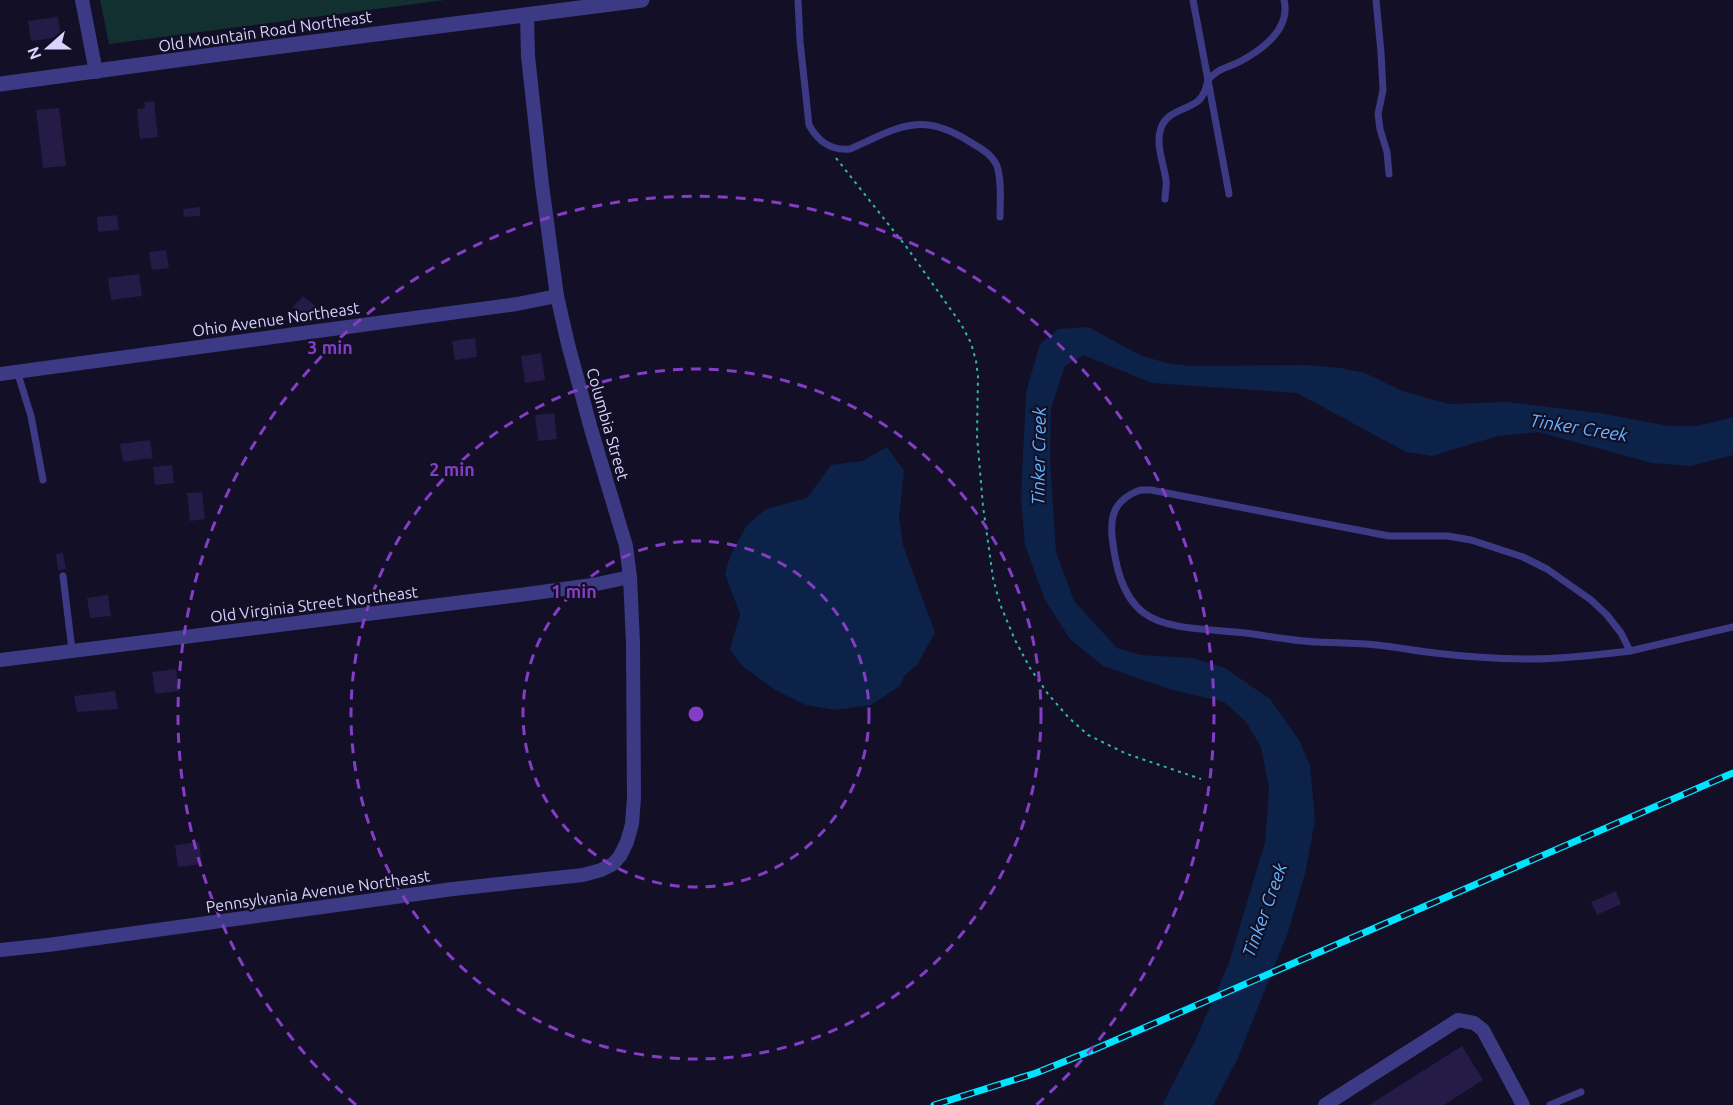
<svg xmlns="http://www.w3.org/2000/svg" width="1733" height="1105" viewBox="0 0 1733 1105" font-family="Ubuntu,sans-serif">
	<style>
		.green { fill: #12302f }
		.water { fill: #0c2248 }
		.building { fill: #241b47 }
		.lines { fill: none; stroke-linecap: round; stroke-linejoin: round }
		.path { stroke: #2fb8b0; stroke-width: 2; stroke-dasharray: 3 4.5; stroke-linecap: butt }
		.service { stroke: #3d3a85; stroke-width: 7 }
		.minor { stroke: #3d3a85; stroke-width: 14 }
		.tertiary { stroke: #3d3a85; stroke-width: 15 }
		.rail-casing { stroke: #00e5ff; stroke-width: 7 }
		.rail { stroke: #130f26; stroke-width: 4.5; stroke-dasharray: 14; stroke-linecap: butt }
		.ring { fill: none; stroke: #843dc5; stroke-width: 3; stroke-dasharray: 10 8 }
		.labels { text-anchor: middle; stroke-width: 4.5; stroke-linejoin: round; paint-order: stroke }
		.street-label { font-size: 16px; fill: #d9d4ff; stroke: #130f26 }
		.water-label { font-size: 18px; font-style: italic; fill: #62b6ff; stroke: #130f26 }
		.centre { fill: #843dc5; stroke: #130f26; stroke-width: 3 }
		.ring-label { font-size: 18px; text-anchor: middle; font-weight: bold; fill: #843dc5; stroke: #130f26; stroke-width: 4.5; stroke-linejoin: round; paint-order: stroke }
	</style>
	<rect width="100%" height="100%" fill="#130f26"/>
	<path class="green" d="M100,0H445L109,44Z"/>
	<g class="water">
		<path d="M1088,327L1142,356L1167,363L1188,366L1306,365L1341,368L1365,373L1402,391L1449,404L1507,402L1599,413L1669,426H1697L1733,417V455L1690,466L1652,463L1538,432L1498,436L1432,456L1406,452L1297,393L1152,383L1083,355L1065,366L1051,408L1050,460L1056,552L1074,601L1117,648L1141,655L1193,658L1225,668L1270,699L1299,740L1310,765L1315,820L1306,870L1288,932L1237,1060L1213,1105H1162L1194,1043L1229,963L1265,842L1269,789L1261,747L1246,722L1224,702L1169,689L1103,666L1070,639L1045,600L1025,545L1021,498L1026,392L1040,344L1058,329Z"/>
		<path d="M887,447L904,471L899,518L903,545L935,633L917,665L905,675L900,686L871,705L836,710L806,705L775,690L740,664L730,649L740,614L725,574L730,556L747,525L766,509L807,498L831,465L862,461Z"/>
	</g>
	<g class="building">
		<path d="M58,17L61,37L31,41L28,21Z"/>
		<path d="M154,101L158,137L140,139L137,109L145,108L144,102Z"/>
		<path d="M59,108L66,166L43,168L36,110Z"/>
		<path d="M200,207V216L184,217L183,209Z"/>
		<path d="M117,215L119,230L98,232L97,217Z"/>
		<path d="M166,250L169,268L152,270L149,252Z"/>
		<path d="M139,274L142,296L111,300L108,278Z"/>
		<path d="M303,296L315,306L305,318L293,307Z"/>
		<path d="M475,338L477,357L455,360L452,341Z"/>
		<path d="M541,353L545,380L525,383L521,356Z"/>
		<path d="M554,413L557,439L538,441L535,415Z"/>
		<path d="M150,440L153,458L123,462L120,444Z"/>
		<path d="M172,465L174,483L155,485L153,467Z"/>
		<path d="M202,492L205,519L190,521L187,493Z"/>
		<path d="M63,553L66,569L58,570L56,554Z"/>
		<path d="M108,595L111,616L90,618L87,598Z"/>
		<path d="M176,669L179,691L155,694L152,672Z"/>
		<path d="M115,691L118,709L77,712L74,696Z"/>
		<path d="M199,842L202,864L178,867L175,845Z"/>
		<path d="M1616,891L1621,904L1597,915L1591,902Z"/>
		<path d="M1462,1046L1483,1080L1444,1105H1369Z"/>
	</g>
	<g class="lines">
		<path class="path" d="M836,158L908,249L961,324L971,343L976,361L978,376L977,436L983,506L993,578L1000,604L1015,640L1030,668L1048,694L1069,718L1088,735L1127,754L1201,779"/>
		<g class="service">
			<path d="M798,0L800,41L809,125C818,141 830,151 850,149C898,128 920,110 970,142C980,148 992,154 997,166C1002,181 1000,201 1000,217"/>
			<path d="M1376,0L1381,52L1383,90L1378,114L1380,129L1387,152L1389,174"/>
			<path d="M1229,194L1208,80C1218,68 1228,68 1241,61C1263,49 1291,29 1284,0"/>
			<path d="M1165,199C1165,192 1167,186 1166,180C1164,164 1155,144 1161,128C1167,111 1185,111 1198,101C1204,96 1206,88 1208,80L1193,0"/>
			<path d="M17,371L31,416L43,480"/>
			<path d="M1140,490H1151L1389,536H1448L1471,540L1523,557L1547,569L1591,600L1607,615L1621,633L1630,651C1597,655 1564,659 1531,659C1499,659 1467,657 1435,653C1416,651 1396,647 1377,645C1357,643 1337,643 1318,642C1293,641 1269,636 1245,633C1217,629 1167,631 1144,613C1121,596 1115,563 1112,536C1110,512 1117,499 1140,490Z"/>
			<path d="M63,576L72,650"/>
			<path d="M1630,651L1733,627"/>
			<path d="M1550,1105L1581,1092"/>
		</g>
		<g class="minor">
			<path d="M82,0L96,72"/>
			<path d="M0,374L517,304L557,296"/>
			<path d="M0,660L527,594L592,585L630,577"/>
			<path d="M0,950L48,945L453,889L583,875L601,870L613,864L620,856L627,842L632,824L634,798L633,643L630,577L626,546L591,429L568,344L557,296L542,185L528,56L527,15"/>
			<path d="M1325,1105L1458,1020L1474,1023L1483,1030L1523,1105"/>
		</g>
		<path class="tertiary" d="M0,84L220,54L642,0"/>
		<defs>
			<path id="rail" d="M934,1105L1036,1073L1093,1050L1733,773"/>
		</defs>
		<use href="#rail" class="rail-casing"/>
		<use href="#rail" class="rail"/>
	</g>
	<g class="ring">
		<circle cx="696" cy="714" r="173"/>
		<circle cx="696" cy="714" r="345"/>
		<path d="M356 1105A518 518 0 1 1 1036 1105"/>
	</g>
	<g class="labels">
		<g class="street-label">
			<text transform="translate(265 31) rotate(-8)" y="6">Old Mountain Road Northeast</text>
			<text transform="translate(276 319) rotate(-8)" y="6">Ohio Avenue Northeast</text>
			<text transform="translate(608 424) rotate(74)" y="6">Columbia Street</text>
			<text transform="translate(314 604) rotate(-7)" y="6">Old Virginia Street Northeast</text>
			<text transform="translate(318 891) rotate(-8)" y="6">Pennsylvania Avenue Northeast</text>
		</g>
		<g class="water-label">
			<text transform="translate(1579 428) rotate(9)" y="6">Tinker Creek</text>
			<text transform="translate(1039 456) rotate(-89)" y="6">Tinker Creek</text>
			<text transform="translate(1265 910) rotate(-70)" y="6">Tinker Creek</text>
		</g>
	</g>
	<circle cx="696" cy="714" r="9" class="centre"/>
	<g class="ring-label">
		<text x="330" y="354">3 min</text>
		<text x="452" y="476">2 min</text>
		<text x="574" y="598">1 min</text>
	</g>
	<g transform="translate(48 48) rotate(249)" stroke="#130f26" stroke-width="4.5" paint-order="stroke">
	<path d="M0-4.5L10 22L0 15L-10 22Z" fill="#d9d4ff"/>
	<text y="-9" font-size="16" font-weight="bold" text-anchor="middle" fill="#d9d4ff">N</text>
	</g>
</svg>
